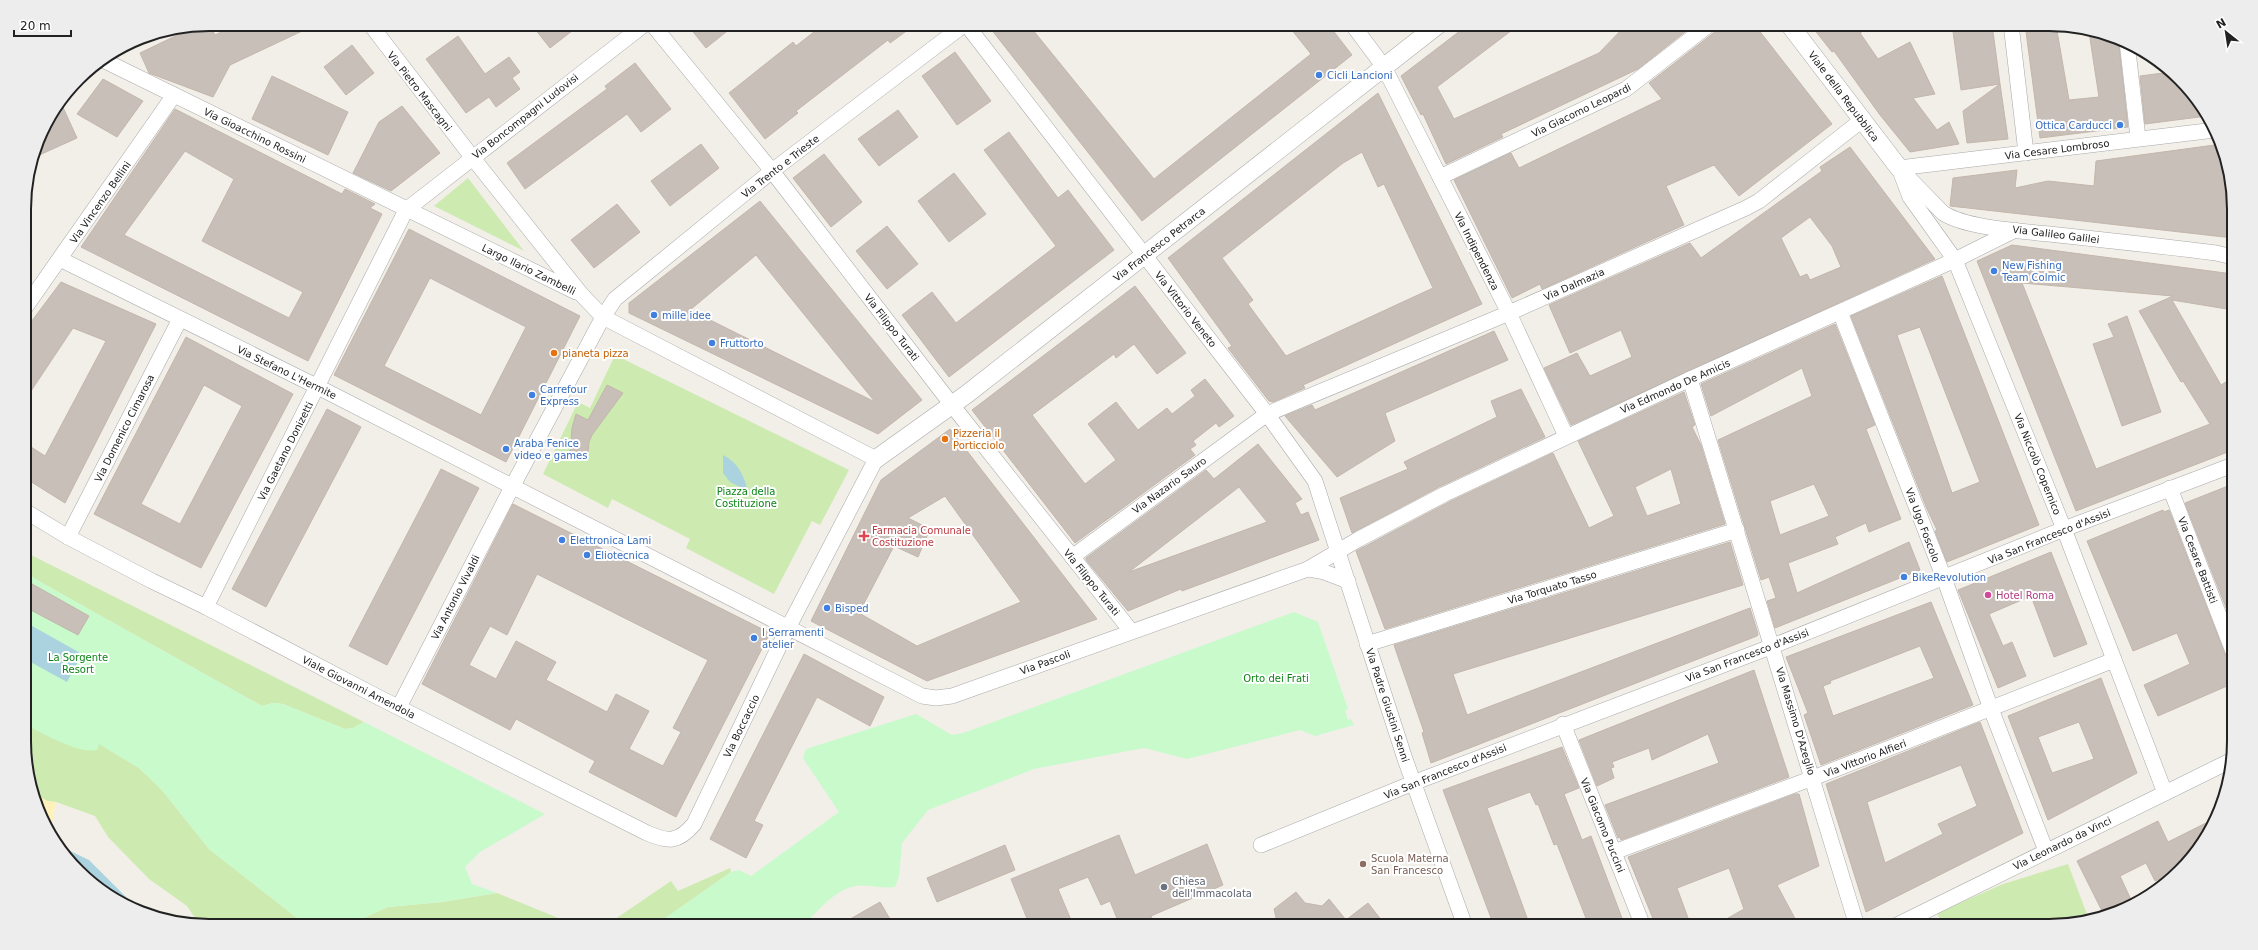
<svg xmlns="http://www.w3.org/2000/svg" width="2258" height="950" viewBox="0 0 2258 950" font-family="'DejaVu Sans',sans-serif">
	<style>
		.grass { fill: #cdebb0 }
		.sand { fill: #fff1ba }
		.park { fill: #c8facc }
		.water { fill: #aad3df }
		.building { fill: #c7bfb8; stroke: #c4b6ab; fill-rule: evenodd }
		.lines { fill: none; stroke-linecap: round; stroke-linejoin: round }
		.minor-casing { stroke: #a9a9a9; stroke-width: 16 }
		.tertiary-casing { stroke: #a9a9a9; stroke-width: 19 }
		.minor { stroke: #fff; stroke-width: 15 }
		.tertiary { stroke: #fff; stroke-width: 18 }
		.shop-dot { fill: #3f7fe0; stroke: #fff; stroke-width: 1.5 }
		.food-dot { fill: #e8710a; stroke: #fff; stroke-width: 1.5 }
		.health-dot { fill: #e0444e; stroke: #fff; stroke-width: 1.5 }
		.hotel-dot { fill: #d1479c; stroke: #fff; stroke-width: 1.5 }
		.education-dot { fill: #8d6e63; stroke: #fff; stroke-width: 1.5 }
		.worship-dot { fill: #6b7280; stroke: #fff; stroke-width: 1.5 }
		.labels { text-anchor: middle; stroke-width: 4; stroke-linejoin: round; paint-order: stroke }
		.shop-label { font-size: 10px; fill: #366cbe; stroke: #fff; text-anchor: start }
		.street-label { font-size: 10px; fill: #222; stroke: #fff }
		.food-label { font-size: 10px; fill: #c56008; stroke: #fff; text-anchor: start }
		.park-label { font-size: 10px; fill: #0c8416; stroke: #fff }
		.health-label { font-size: 10px; fill: #be3a42; stroke: #fff; text-anchor: start }
		.hotel-label { font-size: 10px; fill: #b23c85; stroke: #fff; text-anchor: start }
		.education-label { font-size: 10px; fill: #785e54; stroke: #fff; text-anchor: start }
		.worship-label { font-size: 10px; fill: #5b616d; stroke: #fff; text-anchor: start }
		.rim { fill: none; stroke: #222; stroke-width: 2 }
	</style>
	<rect width="100%" height="100%" fill="#f2efe9"/>
	<g class="grass">
		<path d="M468,178L524,251L434,206Z"/>
		<path d="M615,355L849,470L820,525L812,521L774,594L686,548L690,539L612,499L608,508L543,474L578,402L590,408Z"/>
		<path d="M25,552L364,722L353,728L345,729L283,704L273,703L262,706L35,579L25,571Z"/>
		<path d="M26,725L78,748L98,743L139,768L161,789L209,849L297,918L344,925L355,922L388,907L442,902L497,893L578,926H209L199,924L187,906L149,879L108,837L95,816L56,802L47,801L32,791L26,766Z"/>
		<path d="M2068,864L2088,917L2061,926H1940L1942,924L1937,913L2003,884Z"/>
		<path d="M730,868L731,872L654,926H605L671,881L678,891Z"/>
	</g>
	<path class="sand" d="M32,791L47,801L56,802L50,833L38,812Z"/>
	<g class="park">
		<path d="M25,571L35,579L262,706L273,703L283,704L345,729L353,728L364,722L545,814L480,852L465,867L472,884L497,893L442,902L388,907L355,922L344,925H315L297,918L209,849L161,789L139,768L99,744L98,749C84,757 40,732 26,725Z"/>
		<path d="M1294,612L1318,622L1348,709L1345,711L1348,720L1351,719L1354,725L1315,736L1300,730L1187,759L1144,748L1034,769L928,810L902,843L899,876L895,887C882,889 866,884 855,886C834,890 817,912 803,926H654L731,872L739,870L751,876L839,812L803,758L806,749L916,714L952,735L963,733Z"/>
	</g>
	<g class="water">
		<path d="M723,455C738,462 744,476 748,491L730,482L723,473Z"/>
		<path d="M25,622L82,654L67,682L25,659Z"/>
		<path d="M64,848L89,860L142,913L96,888L62,854L60,850Z"/>
	</g>
	<g class="building">
		<path d="M209,24L215,35L238,24H317L230,65L213,97L149,73L140,53L194,27Z"/>
		<path d="M531,24H581L550,48Z"/>
		<path d="M687,24H736L706,48Z"/>
		<path d="M824,24H916L890,43L888,40L796,111L798,113L765,139L729,93L793,42L796,46Z"/>
		<path d="M987,24H1028L1154,179L1311,54L1287,24H1328L1352,55L1142,221Z"/>
		<path d="M1469,24H1520L1437,87L1454,119L1599,53L1627,24H1695L1638,69L1501,134L1503,137L1446,164L1423,114L1421,115L1401,76Z"/>
		<path d="M1719,24H1754L1832,124L1739,196L1714,165L1666,186L1684,225L1542,289L1540,284L1512,298L1454,180L1511,153L1519,168L1662,99L1649,83L1716,31Z"/>
		<path d="M1810,24H1874L1860,33L1878,59L1910,42L1935,94L1913,98L1937,130L1949,122L1959,144L1910,152L1880,115L1834,51L1832,52Z"/>
		<path d="M1952,24H1992L2000,84L1961,90Z"/>
		<path d="M2025,24L2056,25L2069,100L2099,97L2089,32L2118,38L2128,127L2040,138Z"/>
		<path d="M458,36L485,74L509,57L520,72L512,78L520,89L496,107L489,97L466,113L426,59Z"/>
		<path d="M352,45L374,73L346,95L324,67Z"/>
		<path d="M955,52L991,101L957,125L922,76Z"/>
		<path d="M635,63L671,109L641,132L627,114L525,189L507,163L607,89L605,86Z"/>
		<path d="M2171,72L2196,96L2207,116L2145,124L2140,76Z"/>
		<path d="M272,76L348,112L328,155L252,119Z"/>
		<path d="M103,79L143,101L117,137L77,114Z"/>
		<path d="M2000,84L2008,139L1967,143L1963,111Z"/>
		<path d="M1378,93L1482,304L1303,385L1305,388L1273,402L1269,401L1228,348L1232,346L1168,258ZM1362,152L1378,187L1384,184L1433,288L1286,356L1248,304L1253,300L1222,258L1343,163Z"/>
		<path d="M61,103L77,138L35,157L43,127Z"/>
		<path d="M402,106L440,153L391,191L353,173L379,122Z"/>
		<path d="M175,109L342,194L345,189L375,204L370,208L382,214L308,361L81,247ZM185,151L234,179L202,241L303,292L289,318L124,235Z"/>
		<path d="M898,110L918,137L879,166L858,139Z"/>
		<path d="M1009,132L1058,198L1068,190L1114,250L949,377L902,315L932,292L956,323L1056,246L984,150Z"/>
		<path d="M701,144L719,168L670,206L651,181Z"/>
		<path d="M2222,144L2232,185L2233,238L1950,206L1953,178L2017,170L2015,188L2048,181L2094,186L2096,161Z"/>
		<path d="M1850,147L1935,259L1571,425L1544,368L1577,353L1590,376L1632,357L1621,330L1570,353L1549,305L1690,243L1701,258L1822,171L1820,167ZM1810,217L1832,246L1841,267L1810,280L1807,274L1800,277L1781,238Z"/>
		<path d="M824,154L862,202L831,227L793,178Z"/>
		<path d="M954,173L986,214L949,242L918,201Z"/>
		<path d="M760,201L922,400L878,434L629,313V303ZM756,255L875,402L690,310Z"/>
		<path d="M617,204L640,232L594,268L571,240Z"/>
		<path d="M887,226L918,264L887,289L856,251Z"/>
		<path d="M409,229L580,316L506,462L334,375ZM430,278L526,327L481,415L384,366Z"/>
		<path d="M2012,245L2233,274V310L2172,300L2221,385L2226,382L2233,398V450L2076,511L1977,261ZM2022,283L2173,296L2139,311L2181,382L2183,381L2210,424L2096,469Z"/>
		<path d="M1942,276L2039,525L1947,562L1935,531L1937,530L1927,509L1851,316ZM1920,327L1980,482L1952,493L1897,335Z"/>
		<path d="M61,282L156,324L65,503L25,478V443L45,456L106,341L73,328L25,400V330Z"/>
		<path d="M1135,286L1186,353L1157,374L1134,344L1116,358L1114,354L1032,415L1085,484L1116,460L1088,424L1116,402L1138,430L1167,408L1172,414L1195,396L1191,390L1205,379L1234,416L1219,427L1216,423L1193,441L1196,445L1190,449L1195,455L1075,543L972,410Z"/>
		<path d="M2127,316L2161,412L2122,426L2093,344L2114,337L2108,324Z"/>
		<path d="M1835,324L1875,425L1866,429L1901,519L1869,532L1866,523L1835,537L1838,544L1788,563L1797,593L1909,542L1920,570L1775,628L1767,601L1776,598L1769,577L1761,580L1718,440L1812,396L1802,368L1711,416L1701,384ZM1814,484L1829,516L1780,535L1770,501Z"/>
		<path d="M1494,331L1508,360L1385,413L1395,441L1337,477L1285,416L1312,405L1315,410Z"/>
		<path d="M186,337L293,394L201,568L94,514ZM204,385L242,406L180,524L141,504Z"/>
		<path d="M607,385L623,393L592,435L589,442L588,452L570,451L572,428L576,414L588,420Z"/>
		<path d="M1521,389L1545,437L1441,486L1352,533L1340,498L1408,469L1404,462L1497,417L1491,401Z"/>
		<path d="M1684,392L1695,425L1692,427L1701,445L1725,524L1385,629L1356,551L1449,502L1553,453L1589,528L1614,516L1578,441ZM1671,469L1681,504L1647,516L1635,487Z"/>
		<path d="M327,409L361,427L266,607L232,589Z"/>
		<path d="M950,429L1097,619L927,681L811,621L881,480ZM945,496L1021,602L917,646L859,613L894,546L918,557L930,529L908,518Z"/>
		<path d="M1258,444L1302,499L1295,503L1301,515L1308,512L1319,540L1182,591L1181,589L1128,611L1086,560V558L1206,470L1214,479ZM1239,487L1267,522L1129,572Z"/>
		<path d="M441,469L479,488L387,665L349,646Z"/>
		<path d="M2233,484V489L2234,628L2185,503Z"/>
		<path d="M513,504L770,633L676,817L589,772L595,761L516,719L510,730L422,684ZM537,574L708,660L673,728L681,732L663,766L629,749L649,711L616,694L607,712L546,680L556,662L516,641L496,679L469,665L490,626L507,635Z"/>
		<path d="M2163,510L2164,512L2169,510L2226,657L2234,663V683L2158,716L2144,685L2190,664L2177,633L2133,651L2087,541Z"/>
		<path d="M1730,542L1743,585L1453,674L1467,715L1750,608L1758,634L1757,636L1431,763L1422,733L1424,732L1394,645Z"/>
		<path d="M2051,552L2087,644L2054,657L2031,596L1989,614L2003,646L2012,642L2026,676L1998,688L1958,590Z"/>
		<path d="M25,580L89,616L78,635L25,607Z"/>
		<path d="M1931,602L1973,705L1821,765L1804,715L1808,713L1786,657ZM1920,646L1934,678L1833,716L1823,686L1831,683L1830,681Z"/>
		<path d="M804,654L884,697L870,726L817,697L754,821L763,825L746,858L710,839Z"/>
		<path d="M1754,670L1789,777L1621,840L1620,837L1618,838L1605,805L1719,763L1708,734L1652,760L1649,748L1612,762L1614,767L1611,768L1614,778L1597,786L1579,740Z"/>
		<path d="M2101,678L2137,773L2048,820L2008,716ZM2079,722L2094,759L2052,773L2038,737Z"/>
		<path d="M1980,722L2023,833L1866,912L1826,784ZM1961,765L1977,806L1938,824L1943,834L1885,863L1867,802Z"/>
		<path d="M1562,747L1579,788L1564,794L1582,840L1591,836L1625,926H1589L1557,844L1554,845L1538,804L1536,805L1530,792L1487,808L1530,926H1494L1443,790Z"/>
		<path d="M1795,794H1799L1819,866L1777,885L1799,926H1714L1744,909L1729,868L1677,888L1691,926H1656L1628,857Z"/>
		<path d="M2216,818L2196,854L2181,868L2155,881L2146,863L2120,876L2133,904L2105,917L2077,861L2158,821L2168,842Z"/>
		<path d="M1119,835L1135,875L1207,844L1223,885L1151,916L1155,926H1120L1110,901L1101,905L1088,877L1058,889L1071,920L1059,926H1030L1011,879Z"/>
		<path d="M1005,845L1015,870L937,902L927,878Z"/>
		<path d="M1296,892L1305,903L1322,906L1329,899L1346,920L1368,903L1386,926H1278L1274,909Z"/>
		<path d="M880,902L894,926H838Z"/>
	</g>
	<g class="lines">
		<defs>
			<g id="minor">
				<path d="M652,24L772,171L952,405L1131,631"/>
				<path d="M966,24L1267,414L1315,481L1405,759L1465,926"/>
				<path d="M1352,24L1384,67L1509,313L1566,436"/>
				<path d="M2011,24L2026,153"/>
				<path d="M2127,42L2138,138"/>
				<path d="M103,60L576,292"/>
				<path d="M1899,168L1910,197L1955,260L2064,529L2165,793"/>
				<path d="M1899,168L2215,130"/>
				<path d="M1903,172L1943,213C1966,228 2021,231 2049,234C2105,240 2160,246 2216,253L2233,257"/>
				<path d="M1440,177L1626,89L1710,24"/>
				<path d="M60,259L318,387L922,696L936,698L952,696L1308,569L1359,539L1445,494L1690,379L1955,260L2015,230"/>
				<path d="M25,308L174,95"/>
				<path d="M1840,312L1944,578L1991,709L2046,851"/>
				<path d="M1690,379L1857,926"/>
				<path d="M2170,488L2234,654"/>
				<path d="M25,511L68,537L152,581L206,607L374,695L647,833C668,842 678,843 694,824L788,628L876,459L603,317L581,294L472,157L370,24"/>
				<path d="M68,537L180,319"/>
				<path d="M1072,557L1267,414L1509,313L1746,208L1759,201L1862,120"/>
				<path d="M1308,569L1324,572L1348,581"/>
				<path d="M206,607L406,210L645,24"/>
				<path d="M1367,644L1737,530"/>
				<path d="M399,707L512,487L603,317L615,299L772,171L965,24"/>
				<path d="M1563,724L1643,926"/>
				<path d="M1261,845L1413,783L1773,646L2064,529L2233,465"/>
				<path d="M1614,852L1813,778L2114,660"/>
				<path d="M1895,926L2230,761"/>
			</g>
			<g id="tertiary">
				<path d="M1789,24L1899,168"/>
				<path d="M876,459L967,394L1439,24"/>
			</g>
		</defs>
		<use href="#minor" class="minor-casing"/>
		<use href="#tertiary" class="tertiary-casing"/>
		<use href="#minor" class="minor"/>
		<use href="#tertiary" class="tertiary"/>
	</g>
	<g class="shop-dot">
		<circle cx="1319" cy="75" r="4"/>
		<circle cx="2120" cy="125" r="4"/>
		<circle cx="1994" cy="271" r="4"/>
		<circle cx="654" cy="315" r="4"/>
		<circle cx="712" cy="343" r="4"/>
		<circle cx="532" cy="395" r="4"/>
		<circle cx="506" cy="449" r="4"/>
		<circle cx="562" cy="540" r="4"/>
		<circle cx="587" cy="555" r="4"/>
		<circle cx="1904" cy="577" r="4"/>
		<circle cx="827" cy="608" r="4"/>
		<circle cx="754" cy="638" r="4"/>
	</g>
	<g class="food-dot">
		<circle cx="554" cy="353" r="4"/>
		<circle cx="945" cy="439" r="4"/>
	</g>
	<path class="health-dot" d="M862 530h4v4h4v4h-4v4h-4v-4h-4v-4h4z"/>
	<circle class="hotel-dot" cx="1988" cy="595" r="4"/>
	<circle class="education-dot" cx="1363" cy="864" r="4"/>
	<circle class="worship-dot" cx="1164" cy="887" r="4"/>
	<g class="labels">
		<g class="shop-label">
			<text x="1327" y="79">Cicli Lancioni</text>
			<text x="2112" y="129" text-anchor="end">Ottica Carducci</text>
			<text x="2002" y="269">New Fishing<tspan x="2002" dy="12">Team Colmic</tspan></text>
			<text x="662" y="319">mille idee</text>
			<text x="720" y="347">Fruttorto</text>
			<text x="540" y="393">Carrefour<tspan x="540" dy="12">Express</tspan></text>
			<text x="514" y="447">Araba Fenice<tspan x="514" dy="12">video e games</tspan></text>
			<text x="570" y="544">Elettronica Lami</text>
			<text x="595" y="559">Eliotecnica</text>
			<text x="1912" y="581">BikeRevolution</text>
			<text x="835" y="612">Bisped</text>
			<text x="762" y="636">I Serramenti<tspan x="762" dy="12">atelier</tspan></text>
		</g>
		<g class="street-label">
			<text transform="translate(420 91) rotate(52)" y="4">Via Pietro Mascagni</text>
			<text transform="translate(1844 96) rotate(53)" y="4">Viale della Repubblica</text>
			<text transform="translate(1581 110) rotate(-26)" y="4">Via Giacomo Leopardi</text>
			<text transform="translate(525 116) rotate(-38)" y="4">Via Boncompagni Ludovisi</text>
			<text transform="translate(255 135) rotate(26)" y="4">Via Gioacchino Rossini</text>
			<text transform="translate(2057 149) rotate(-7)" y="4">Via Cesare Lombroso</text>
			<text transform="translate(780 166) rotate(-38)" y="4">Via Trento e Trieste</text>
			<text transform="translate(100 202) rotate(-55)" y="4">Via Vincenzo Bellini</text>
			<text transform="translate(2056 234) rotate(7)" y="4">Via Galileo Galilei</text>
			<text transform="translate(1159 244) rotate(-38)" y="4">Via Francesco Petrarca</text>
			<text transform="translate(1477 251) rotate(63)" y="4">Via Indipendenza</text>
			<text transform="translate(529 269) rotate(26)" y="4">Largo Ilario Zambelli</text>
			<text transform="translate(1574 284) rotate(-24)" y="4">Via Dalmazia</text>
			<text transform="translate(1186 309) rotate(52)" y="4">Via Vittorio Veneto</text>
			<text transform="translate(892 327) rotate(52)" y="4">Via Filippo Turati</text>
			<text transform="translate(287 372) rotate(26)" y="4">Via Stefano L'Hermite</text>
			<text transform="translate(1675 386) rotate(-24)" y="4">Via Edmondo De Amicis</text>
			<text transform="translate(124 428) rotate(-63)" y="4">Via Domenico Cimarosa</text>
			<text transform="translate(285 451) rotate(-63)" y="4">Via Gaetano Donizetti</text>
			<text transform="translate(2038 464) rotate(68)" y="4">Via Niccolò Copernico</text>
			<text transform="translate(1169 485) rotate(-36)" y="4">Via Nazario Sauro</text>
			<text transform="translate(1923 525) rotate(69)" y="4">Via Ugo Foscolo</text>
			<text transform="translate(2049 536) rotate(-22)" y="4">Via San Francesco d'Assisi</text>
			<text transform="translate(2198 560) rotate(69)" y="4">Via Cesare Battisti</text>
			<text transform="translate(1092 582) rotate(51)" y="4">Via Filippo Turati</text>
			<text transform="translate(1552 587) rotate(-17)" y="4">Via Torquato Tasso</text>
			<text transform="translate(455 597) rotate(-63)" y="4">Via Antonio Vivaldi</text>
			<text transform="translate(1747 655) rotate(-21)" y="4">Via San Francesco d'Assisi</text>
			<text transform="translate(1045 662) rotate(-20)" y="4">Via Pascoli</text>
			<text transform="translate(359 687) rotate(27)" y="4">Viale Giovanni Amendola</text>
			<text transform="translate(1388 705) rotate(72)" y="4">Via Padre Giustini Senni</text>
			<text transform="translate(1796 721) rotate(73)" y="4">Via Massimo D'Azeglio</text>
			<text transform="translate(741 726) rotate(-64)" y="4">Via Boccaccio</text>
			<text transform="translate(1865 758) rotate(-21)" y="4">Via Vittorio Alfieri</text>
			<text transform="translate(1445 771) rotate(-22)" y="4">Via San Francesco d'Assisi</text>
			<text transform="translate(1603 825) rotate(68)" y="4">Via Giacomo Puccini</text>
			<text transform="translate(2062 843) rotate(-26)" y="4">Via Leonardo da Vinci</text>
		</g>
		<g class="food-label">
			<text x="562" y="357">pianeta pizza</text>
			<text x="953" y="437">Pizzeria il<tspan x="953" dy="12">Porticciolo</tspan></text>
		</g>
		<g class="park-label">
			<text x="746" y="495">Piazza della<tspan x="746" dy="12">Costituzione</tspan></text>
			<text x="78" y="661">La Sorgente<tspan x="78" dy="12">Resort</tspan></text>
			<text x="1276" y="682">Orto dei Frati</text>
		</g>
		<g class="health-label">
			<text x="872" y="534">Farmacia Comunale<tspan x="872" dy="12">Costituzione</tspan></text>
		</g>
		<g class="hotel-label">
			<text x="1996" y="599">Hotel Roma</text>
		</g>
		<g class="education-label">
			<text x="1371" y="862">Scuola Materna<tspan x="1371" dy="12">San Francesco</tspan></text>
		</g>
		<g class="worship-label">
			<text x="1172" y="885">Chiesa<tspan x="1172" dy="12">dell'Immacolata</tspan></text>
		</g>
	</g>
	<path d="M0 0H2258V950H0ZM209 31H2049A178 178 0 0 1 2227 209V741A178 178 0 0 1 2049 919H209A178 178 0 0 1 31 741V209A178 178 0 0 1 209 31Z" fill="#ededed" fill-rule="evenodd"/>
	<path class="rim" d="M209 31H2049A178 178 0 0 1 2227 209V741A178 178 0 0 1 2049 919H209A178 178 0 0 1 31 741V209A178 178 0 0 1 209 31Z"/>
	<g transform="translate(2226 32) rotate(330)" stroke="#ffffff" stroke-width="3" paint-order="stroke">
	<path d="M0-3L7 15L0 10L-7 15Z" fill="#222222"/>
	<text y="-6" font-size="11" font-weight="bold" text-anchor="middle" fill="#222222">N</text>
	</g>
	<path d="M14 30v6h57v-6" fill="none" stroke="#222222" stroke-width="2"/>
	<text x="20" y="30" font-size="12" fill="#222222" stroke="#ffffff" stroke-width="3" paint-order="stroke">20 m</text>
</svg>
